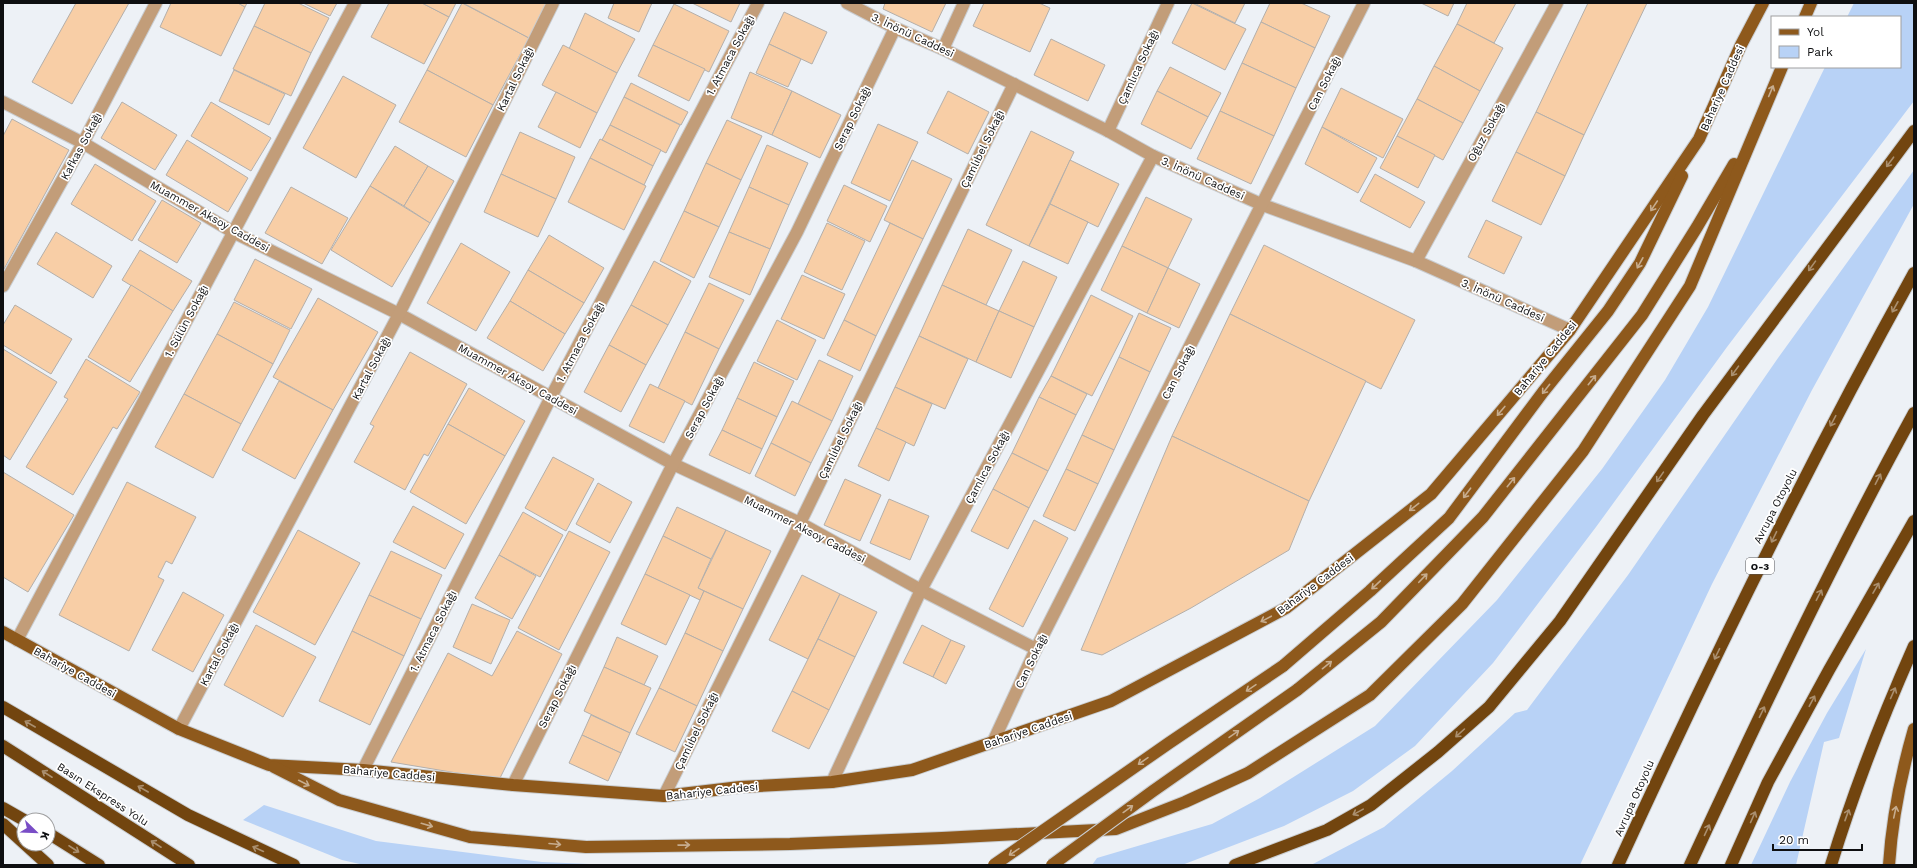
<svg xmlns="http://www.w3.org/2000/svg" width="1917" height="868" viewBox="0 0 1917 868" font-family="'Work Sans',sans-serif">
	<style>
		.green { fill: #b8d2f6 }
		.building { fill: #f8cea6; stroke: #b4afaa }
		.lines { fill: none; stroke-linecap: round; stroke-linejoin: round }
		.minor-casing { stroke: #c9cdd1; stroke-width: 14 }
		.primary-casing { stroke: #c9cdd1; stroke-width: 14 }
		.motorway-casing { stroke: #c9cdd1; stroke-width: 14 }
		.minor { stroke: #c29d79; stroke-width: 12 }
		.primary { stroke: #8e591c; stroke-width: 12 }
		.motorway { stroke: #72450f; stroke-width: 12 }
		.primary-bridge-casing { stroke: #c9cdd1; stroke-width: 14; stroke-linecap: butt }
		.primary-bridge { stroke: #8e591c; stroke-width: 12 }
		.oneway { stroke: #c6ac8e }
		.oneway2 { stroke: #aa8f6f }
		.labels { text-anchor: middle; stroke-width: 3.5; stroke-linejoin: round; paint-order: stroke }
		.shield { fill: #fff; stroke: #565758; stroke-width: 1 }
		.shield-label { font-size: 10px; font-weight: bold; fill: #0e0f11 }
		.street-label { font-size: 11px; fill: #0e0f11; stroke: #fff }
	</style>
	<rect width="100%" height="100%" fill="#edf1f6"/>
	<g class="green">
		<path d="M1854,3H1914V101L1727,347L1596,527L1493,663L1415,746L1353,791L1284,826L1182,865H1092L1097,858L1212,824L1260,798L1375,726L1497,600L1602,469L1665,380L1708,307L1825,67H1900V17H1847Z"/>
		<path d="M1914,170V204L1812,390L1712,584L1580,865H1311L1384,827L1452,771L1515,713L1527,710L1628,575L1778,358Z"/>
		<path d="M1866,649L1839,738L1824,742L1796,865H1751L1790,782L1827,713Z"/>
		<path d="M264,805L376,841L542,862L613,865H364L342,860L243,820Z"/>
	</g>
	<g class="building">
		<path d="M76,3H129L72,104L32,82Z"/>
		<path d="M171,3H238L245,7L221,56L160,27Z"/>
		<path d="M238,3H247L245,7Z"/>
		<path d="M265,3H298L329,18L311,53L254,26Z"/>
		<path d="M303,3H337L330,16Z"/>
		<path d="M389,3H422L449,17L424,64L371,37Z"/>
		<path d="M422,3H456L449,17Z"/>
		<path d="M462,3L529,38L493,105L427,70Z"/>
		<path d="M463,3H547L529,38Z"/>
		<path d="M614,3H652L639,32L608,18Z"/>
		<path d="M692,3H740L731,22Z"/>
		<path d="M885,3H946L932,32L883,9Z"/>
		<path d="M984,3H1039L1050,8L1030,52L973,26Z"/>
		<path d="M1192,3L1246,29L1225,70L1172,43Z"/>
		<path d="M1194,3H1245L1235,23Z"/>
		<path d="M1270,3H1301L1330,16L1315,48L1261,22Z"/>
		<path d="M1421,3H1454L1448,16Z"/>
		<path d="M1467,3H1516L1494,43L1457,24Z"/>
		<path d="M1588,3H1647L1584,135L1536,112Z"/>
		<path d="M674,4L729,31L709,72L653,45Z"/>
		<path d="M784,12L827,32L812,64L769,44Z"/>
		<path d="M585,13L635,39L617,73L569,49Z"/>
		<path d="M1261,22L1315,48L1296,88L1242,63Z"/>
		<path d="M1457,24L1503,48L1480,91L1434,66Z"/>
		<path d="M254,26L311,53L291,96L233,69Z"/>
		<path d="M1051,39L1105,65L1088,101L1034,75Z"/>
		<path d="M769,44L801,59L788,87L756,73Z"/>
		<path d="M563,45L617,73L597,113L542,85Z"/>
		<path d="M653,45L705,69L689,101L638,76Z"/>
		<path d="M1242,63L1296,88L1274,136L1220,111Z"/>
		<path d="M1434,66L1480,91L1463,123L1417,99Z"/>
		<path d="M1170,67L1221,93L1208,117L1157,91Z"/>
		<path d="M234,70L285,94L269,125L219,101Z"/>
		<path d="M427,70L493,105L466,157L399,122Z"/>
		<path d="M750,72L792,91L772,135L731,118Z"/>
		<path d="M343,76L396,105L356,178L303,148Z"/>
		<path d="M631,83L688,112L681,125L624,97Z"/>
		<path d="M1341,88L1403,119L1383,158L1322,127Z"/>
		<path d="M792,91L841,115L820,158L772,135Z"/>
		<path d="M948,91L989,112L968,154L927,133Z"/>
		<path d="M1157,91L1208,117L1191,149L1141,124Z"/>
		<path d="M556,92L597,113L580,148L538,127Z"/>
		<path d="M624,97L680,125L666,153L610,125Z"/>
		<path d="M1417,99L1463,123L1443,160L1397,136Z"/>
		<path d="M122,102L177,135L155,170L101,138Z"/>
		<path d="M211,102L271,138L251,171L191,136Z"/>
		<path d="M1220,111L1274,136L1251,184L1197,159Z"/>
		<path d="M1536,112L1584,135L1565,176L1516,152Z"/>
		<path d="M12,119L69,150L4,269L3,136Z"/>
		<path d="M727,120L762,136L741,180L706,163Z"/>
		<path d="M878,124L918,142L890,201L851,183Z"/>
		<path d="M610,125L661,150L653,166L602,140Z"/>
		<path d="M1322,127L1377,158L1358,193L1305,164Z"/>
		<path d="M1031,131L1074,152L1029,246L986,225Z"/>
		<path d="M520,132L575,157L556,199L501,174Z"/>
		<path d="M1397,136L1435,155L1418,188L1380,168Z"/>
		<path d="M600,139L653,166L644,185L590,158Z"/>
		<path d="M187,140L248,178L228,212L166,175Z"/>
		<path d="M767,145L808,163L789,205L749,187Z"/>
		<path d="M395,146L428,166L404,206L370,186Z"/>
		<path d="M1516,152L1565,176L1541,225L1492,201Z"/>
		<path d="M590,158L646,186L624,230L568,202Z"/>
		<path d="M912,160L952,179L923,239L884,220Z"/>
		<path d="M1070,160L1119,184L1098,227L1050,204Z"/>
		<path d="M706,163L741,180L719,227L684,211Z"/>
		<path d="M95,164L156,201L132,241L71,204Z"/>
		<path d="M428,166L454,181L430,223L404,206Z"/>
		<path d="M501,174L556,199L538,237L484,212Z"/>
		<path d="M1375,174L1425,202L1410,228L1360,201Z"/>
		<path d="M844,185L887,206L870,242L827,221Z"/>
		<path d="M370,186L430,223L392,287L331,250Z"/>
		<path d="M291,187L348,218L322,264L265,233Z"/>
		<path d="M749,187L789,205L770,249L729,232Z"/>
		<path d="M1146,197L1192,219L1168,268L1122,246Z"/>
		<path d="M162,200L201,223L177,263L138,240Z"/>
		<path d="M1050,204L1088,222L1068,264L1029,246Z"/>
		<path d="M684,211L719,227L694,278L660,261Z"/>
		<path d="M1486,220L1522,237L1504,274L1468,257Z"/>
		<path d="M827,223L865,241L842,290L804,272Z"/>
		<path d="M890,223L923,239L876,336L844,320Z"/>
		<path d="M968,229L1012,250L986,305L942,285Z"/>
		<path d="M56,232L112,266L93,298L37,264Z"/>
		<path d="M729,232L770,249L750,295L709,277Z"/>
		<path d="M549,235L604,268L584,303L528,270Z"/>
		<path d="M461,243L510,272L476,331L427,303Z"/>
		<path d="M1264,245L1415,320L1381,389L1230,314Z"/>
		<path d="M1122,246L1168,268L1147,313L1101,290Z"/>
		<path d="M140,250L192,281L173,311L122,280Z"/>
		<path d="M255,259L312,289L291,329L234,300Z"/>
		<path d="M654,261L691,281L668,325L631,305Z"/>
		<path d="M1023,261L1057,277L1034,327L999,311Z"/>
		<path d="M1168,268L1200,284L1179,328L1147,313Z"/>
		<path d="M528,270L584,303L565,334L510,301Z"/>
		<path d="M802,275L845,294L824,339L781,319Z"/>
		<path d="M709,283L744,300L719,349L685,332Z"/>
		<path d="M131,285L173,311L130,382L88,357Z"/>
		<path d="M942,285L999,311L976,362L919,336Z"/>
		<path d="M1091,295L1133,316L1092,396L1051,376Z"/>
		<path d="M318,298L378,332L333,410L273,377Z"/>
		<path d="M510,301L565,334L543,371L487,338Z"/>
		<path d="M234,302L290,330L273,364L217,334Z"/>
		<path d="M15,305L72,339L51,374L3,345V325Z"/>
		<path d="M631,305L668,325L646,365L609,345Z"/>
		<path d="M999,311L1034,327L1011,378L976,362Z"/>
		<path d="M1139,313L1171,328L1150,372L1119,357Z"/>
		<path d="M1230,314L1366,381L1309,501L1172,436Z"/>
		<path d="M777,320L816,340L797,380L757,361Z"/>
		<path d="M844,320L876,336L860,371L827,355Z"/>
		<path d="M685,332L719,349L692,405L658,388Z"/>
		<path d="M217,334L273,364L241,424L184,394Z"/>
		<path d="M919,336L968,359L945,409L895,387Z"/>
		<path d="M609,345L646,365L621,412L584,392Z"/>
		<path d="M3,349L57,382L10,460L3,455Z"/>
		<path d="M410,352L467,384L428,456L424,454L405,490L354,462L374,426L370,424Z"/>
		<path d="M1119,357L1150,372L1114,450L1082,435Z"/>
		<path d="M86,359L140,392L117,429L113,427L73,495L26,467L68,399L64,397Z"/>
		<path d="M819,360L853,376L832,421L798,404Z"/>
		<path d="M754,362L794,381L777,417L737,398Z"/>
		<path d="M1051,376L1087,394L1076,415L1039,397Z"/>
		<path d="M279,381L333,410L295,479L242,450Z"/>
		<path d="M650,384L685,401L664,443L629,426Z"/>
		<path d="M895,387L932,404L914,446L876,428Z"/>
		<path d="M469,388L525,421L505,456L448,424Z"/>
		<path d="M184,394L241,424L213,478L155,447Z"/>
		<path d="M1039,397L1076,415L1048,471L1012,453Z"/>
		<path d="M737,398L777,417L762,449L722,430Z"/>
		<path d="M792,401L832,421L811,463L771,443Z"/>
		<path d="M448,424L505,456L466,524L410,492Z"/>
		<path d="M876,428L906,442L889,481L858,466Z"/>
		<path d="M722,430L762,449L750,474L709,455Z"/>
		<path d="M1082,435L1114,450L1098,484L1066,469Z"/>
		<path d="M1172,436L1309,501L1289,550L1191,608L1102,655L1081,650Z"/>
		<path d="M771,443L811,463L795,496L755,476Z"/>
		<path d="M1012,453L1048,471L1029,508L993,489Z"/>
		<path d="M553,457L594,479L566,531L525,508Z"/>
		<path d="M1066,469L1098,484L1075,531L1043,516Z"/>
		<path d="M3,472L74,515L28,592L3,577Z"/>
		<path d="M845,479L881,495L860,541L824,525Z"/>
		<path d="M127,482L196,517L172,564L166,561L158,577L164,580L129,651L59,615Z"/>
		<path d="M598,483L632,502L610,543L576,524Z"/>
		<path d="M993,489L1029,508L1008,549L971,531Z"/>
		<path d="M889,499L929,516L910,560L870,543Z"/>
		<path d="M413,506L464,534L445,569L393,542Z"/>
		<path d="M677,507L726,530L711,559L663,536Z"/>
		<path d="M523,512L563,535L540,577L499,555Z"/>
		<path d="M1034,520L1068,538L1023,627L989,609Z"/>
		<path d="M298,530L360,563L315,645L253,612Z"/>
		<path d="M726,530L771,551L743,609L698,588Z"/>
		<path d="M569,531L610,552L559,650L518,628Z"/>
		<path d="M663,536L711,559L698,588L704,591L700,600L645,574Z"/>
		<path d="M391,551L442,575L421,619L369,595Z"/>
		<path d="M499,555L536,576L512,619L475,598Z"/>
		<path d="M645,574L690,595L666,645L621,624Z"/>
		<path d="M802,575L840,594L808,659L769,640Z"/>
		<path d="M704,591L743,609L723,651L685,633Z"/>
		<path d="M183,592L224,615L193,672L152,650Z"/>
		<path d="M840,594L877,612L855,657L818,639Z"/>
		<path d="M369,595L421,619L404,656L352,631Z"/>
		<path d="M472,604L510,620L491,664L453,647Z"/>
		<path d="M256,625L316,657L283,717L224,685Z"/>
		<path d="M922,625L951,640L933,677L903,663Z"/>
		<path d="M352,631L404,656L370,725L319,701Z"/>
		<path d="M517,631L562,654L499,780L391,762L448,653L492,676Z"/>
		<path d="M685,633L723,651L697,706L659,688Z"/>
		<path d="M617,637L658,656L644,685L604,667Z"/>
		<path d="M818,639L855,657L829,710L792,691Z"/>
		<path d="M951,640L965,646L946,684L933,677Z"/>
		<path d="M604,667L651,688L630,733L584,711Z"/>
		<path d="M659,688L697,706L675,752L636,734Z"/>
		<path d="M792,691L829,710L809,749L772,731Z"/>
		<path d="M591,715L630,733L621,753L582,735Z"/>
		<path d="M582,735L621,753L608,781L569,763Z"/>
	</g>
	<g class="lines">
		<defs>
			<g id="minor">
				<path d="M847,3L895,28L943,49L1108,131L1153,156L1263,205L1416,261L1570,330"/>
				<path d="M943,49L964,3"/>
				<path d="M3,102L83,143L233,232L399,314L673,464L800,523L921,590L1036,649"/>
				<path d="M1108,131L1168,3"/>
				<path d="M1416,261L1557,3"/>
				<path d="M3,286L83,143L156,3"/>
				<path d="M17,640L355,3"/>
				<path d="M179,729L399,314L553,3"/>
				<path d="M993,742L1036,649L1364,3"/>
				<path d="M363,770L551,397L758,3"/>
				<path d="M832,782L921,590L1153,156"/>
				<path d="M513,785L673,464L797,232L895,28"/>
				<path d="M664,796L800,523L1014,84"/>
			</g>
			<g id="primary">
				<path d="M1805,17L1811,3"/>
				<path d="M3,632L179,729L269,765L363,770L513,785L664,796L740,787L832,782L912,770L1111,701L1286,608L1431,494L1570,330L1699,139L1741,45L1763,3"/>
				<path d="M1283,666L1370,591L1449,518L1543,392L1608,311L1640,263L1682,176"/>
				<path d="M1297,690L1381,622L1483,517L1642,315L1697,227L1734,164"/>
				<path d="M274,767L339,800L470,837L586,847L790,844L942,838L1116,829L1185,802L1248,773L1370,695L1462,604L1583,451L1690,286L1782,67"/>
				<path d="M1889,865C1892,819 1901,774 1914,729"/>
			</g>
			<g id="motorway">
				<path d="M3,707L188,815L294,865"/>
				<path d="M3,746L189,865"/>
				<path d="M3,808L24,820"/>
				<path d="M3,824L48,865"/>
				<path d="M48,833L99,865"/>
				<path d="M1235,865L1327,830L1371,805L1438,752L1489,707L1560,621L1703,415L1914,131"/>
				<path d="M1618,865C1710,664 1807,466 1914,273"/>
				<path d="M1690,865C1761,712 1833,561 1914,413"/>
				<path d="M1731,865L1768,782L1829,670L1914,521"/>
				<path d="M1831,865C1854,790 1882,718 1914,646"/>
			</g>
		</defs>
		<use href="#minor" class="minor-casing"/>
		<use href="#primary" class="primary-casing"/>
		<use href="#motorway" class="motorway-casing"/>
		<use href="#minor" class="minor"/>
		<use href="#primary" class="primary"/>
		<use href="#motorway" class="motorway"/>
		<defs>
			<g id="primary-bridge">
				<path d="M994,865L1169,743L1283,666"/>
				<path d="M1052,865L1153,791L1297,690"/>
			</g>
		</defs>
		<use href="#primary-bridge" class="primary-bridge-casing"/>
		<use href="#primary-bridge" class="primary-bridge"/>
	</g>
	<defs><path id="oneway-shaft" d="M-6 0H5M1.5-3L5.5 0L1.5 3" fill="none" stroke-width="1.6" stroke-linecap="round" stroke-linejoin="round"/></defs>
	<g class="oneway">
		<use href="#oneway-shaft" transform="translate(1771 91) rotate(-67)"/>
		<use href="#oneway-shaft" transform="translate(1654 206) rotate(124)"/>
		<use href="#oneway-shaft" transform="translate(1640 263) rotate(119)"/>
		<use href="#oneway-shaft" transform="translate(1592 380) rotate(-51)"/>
		<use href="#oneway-shaft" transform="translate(1546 389) rotate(128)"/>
		<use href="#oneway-shaft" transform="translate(1501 411) rotate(130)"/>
		<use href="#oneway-shaft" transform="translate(1511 482) rotate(-51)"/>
		<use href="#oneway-shaft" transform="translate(1467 493) rotate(127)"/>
		<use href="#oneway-shaft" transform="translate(1414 507) rotate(142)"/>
		<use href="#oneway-shaft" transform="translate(1423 578) rotate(-46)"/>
		<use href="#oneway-shaft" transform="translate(1376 585) rotate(137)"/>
		<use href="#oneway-shaft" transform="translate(1266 619) rotate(152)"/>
		<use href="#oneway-shaft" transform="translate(1327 665) rotate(-39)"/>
		<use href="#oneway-shaft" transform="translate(1251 688) rotate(146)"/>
		<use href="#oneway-shaft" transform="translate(1234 734) rotate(-35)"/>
		<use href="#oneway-shaft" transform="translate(1143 761) rotate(145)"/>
		<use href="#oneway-shaft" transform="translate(304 783) rotate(27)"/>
		<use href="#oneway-shaft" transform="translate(1128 809) rotate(-36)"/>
		<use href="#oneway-shaft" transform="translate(1895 812) rotate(-78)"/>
		<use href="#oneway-shaft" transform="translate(427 825) rotate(16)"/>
		<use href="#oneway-shaft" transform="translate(555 844) rotate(5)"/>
		<use href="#oneway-shaft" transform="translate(684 845) rotate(-1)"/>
		<use href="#oneway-shaft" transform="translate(1014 852) rotate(146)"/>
	</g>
	<g class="oneway2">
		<use href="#oneway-shaft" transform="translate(1890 162) rotate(127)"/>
		<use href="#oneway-shaft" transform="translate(1812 266) rotate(126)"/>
		<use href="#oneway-shaft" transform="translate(1895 307) rotate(119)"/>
		<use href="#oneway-shaft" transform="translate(1735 371) rotate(126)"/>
		<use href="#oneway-shaft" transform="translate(1833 421) rotate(118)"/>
		<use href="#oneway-shaft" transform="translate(1660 477) rotate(125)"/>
		<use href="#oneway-shaft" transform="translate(1878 479) rotate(-63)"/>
		<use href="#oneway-shaft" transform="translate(1774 537) rotate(116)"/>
		<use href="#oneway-shaft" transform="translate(1876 588) rotate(-60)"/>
		<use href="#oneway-shaft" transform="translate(1819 595) rotate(-63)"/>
		<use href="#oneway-shaft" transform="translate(1717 654) rotate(116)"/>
		<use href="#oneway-shaft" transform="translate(1893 693) rotate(-66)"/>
		<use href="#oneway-shaft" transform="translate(1812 701) rotate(-62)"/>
		<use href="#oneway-shaft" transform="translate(1762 712) rotate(-64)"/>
		<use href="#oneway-shaft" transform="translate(30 724) rotate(-150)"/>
		<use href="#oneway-shaft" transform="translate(1460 733) rotate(138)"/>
		<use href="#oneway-shaft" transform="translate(47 774) rotate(-147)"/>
		<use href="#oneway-shaft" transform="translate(143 789) rotate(-150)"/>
		<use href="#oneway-shaft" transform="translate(1358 812) rotate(151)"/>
		<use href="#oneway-shaft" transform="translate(1847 815) rotate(-70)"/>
		<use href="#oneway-shaft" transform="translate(1753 817) rotate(-66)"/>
		<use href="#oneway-shaft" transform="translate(1707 830) rotate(-65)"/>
		<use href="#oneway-shaft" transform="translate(156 844) rotate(-147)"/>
		<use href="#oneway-shaft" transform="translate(74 849) rotate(33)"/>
		<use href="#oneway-shaft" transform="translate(258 849) rotate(-155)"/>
	</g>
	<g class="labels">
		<rect class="shield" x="1746" y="558" width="28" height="16" rx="3"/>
		<g class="shield-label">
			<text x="1760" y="570">O-3</text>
		</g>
		<g class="street-label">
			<text transform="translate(913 35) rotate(25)" y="4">3. İnönü Caddesi</text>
			<text transform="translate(730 55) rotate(-62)" y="4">1. Atmaca Sokağı</text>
			<text transform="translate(1138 67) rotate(-65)" y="4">Çamlıca Sokağı</text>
			<text transform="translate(515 79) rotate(-64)" y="4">Kartal Sokağı</text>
			<text transform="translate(1324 83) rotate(-63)" y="4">Can Sokağı</text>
			<text transform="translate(1722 88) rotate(-66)" y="4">Bahariye Caddesi</text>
			<text transform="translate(852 118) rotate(-64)" y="4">Serap Sokağı</text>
			<text transform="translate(1486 132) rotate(-61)" y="4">Oğuz Sokağı</text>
			<text transform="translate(81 146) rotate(-62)" y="4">Kafkas Sokağı</text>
			<text transform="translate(982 149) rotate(-64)" y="4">Çamlıbel Sokağı</text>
			<text transform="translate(1203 178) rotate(24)" y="4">3. İnönü Caddesi</text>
			<text transform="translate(210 216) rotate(29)" y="4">Muammer Aksoy Caddesi</text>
			<text transform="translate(1503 300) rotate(24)" y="4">3. İnönü Caddesi</text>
			<text transform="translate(186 321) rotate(-62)" y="4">1. Sülün Sokağı</text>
			<text transform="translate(580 342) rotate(-62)" y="4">1. Atmaca Sokağı</text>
			<text transform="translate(1545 358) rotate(-51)" y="4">Bahariye Caddesi</text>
			<text transform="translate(371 368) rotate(-62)" y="4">Kartal Sokağı</text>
			<text transform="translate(1178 372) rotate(-63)" y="4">Can Sokağı</text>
			<text transform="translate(518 379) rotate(29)" y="4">Muammer Aksoy Caddesi</text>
			<text transform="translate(704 407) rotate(-62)" y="4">Serap Sokağı</text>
			<text transform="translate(840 440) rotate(-64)" y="4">Çamlıbel Sokağı</text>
			<text transform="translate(987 467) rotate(-62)" y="4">Çamlıca Sokağı</text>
			<text transform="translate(1775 506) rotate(-63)" y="4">Avrupa Otoyolu</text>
			<text transform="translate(805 529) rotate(27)" y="4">Muammer Aksoy Caddesi</text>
			<text transform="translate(1315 584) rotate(-37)" y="4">Bahariye Caddesi</text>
			<text transform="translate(433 631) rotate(-63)" y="4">1. Atmaca Sokağı</text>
			<text transform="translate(219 654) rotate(-62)" y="4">Kartal Sokağı</text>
			<text transform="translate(1031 661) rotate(-64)" y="4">Can Sokağı</text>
			<text transform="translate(75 672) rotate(29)" y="4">Bahariye Caddesi</text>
			<text transform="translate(557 696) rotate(-63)" y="4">Serap Sokağı</text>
			<text transform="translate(1028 730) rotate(-19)" y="4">Bahariye Caddesi</text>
			<text transform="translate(696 731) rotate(-64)" y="4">Çamlıbel Sokağı</text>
			<text transform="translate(389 773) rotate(5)" y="4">Bahariye Caddesi</text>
			<text transform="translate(712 791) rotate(-6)" y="4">Bahariye Caddesi</text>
			<text transform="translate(103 794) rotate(33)" y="4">Basın Ekspress Yolu</text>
			<text transform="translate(1634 798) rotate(-66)" y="4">Avrupa Otoyolu</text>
		</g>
	</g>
	<rect width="1917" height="868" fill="none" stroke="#0e0f11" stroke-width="8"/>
	<rect x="1771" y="16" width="130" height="52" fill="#ffffff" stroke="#9f9fa0"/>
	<rect x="1779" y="29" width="20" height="6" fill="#8e591c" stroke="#9f9fa0"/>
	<text x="1807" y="36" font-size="12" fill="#0e0f11">Yol</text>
	<rect x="1779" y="46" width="20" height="12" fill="#b8d2f6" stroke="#9f9fa0"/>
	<text x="1807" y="56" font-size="12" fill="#0e0f11">Park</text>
	<g transform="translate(36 832) rotate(113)"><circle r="19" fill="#ffffff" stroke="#9f9fa0"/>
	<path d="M0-3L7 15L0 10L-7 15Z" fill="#794dc6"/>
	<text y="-6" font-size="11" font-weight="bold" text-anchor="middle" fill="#0e0f11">K</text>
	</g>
	<path d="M1773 844v6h89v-6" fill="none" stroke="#0e0f11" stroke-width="2"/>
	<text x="1779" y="844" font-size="12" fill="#0e0f11" stroke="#ffffff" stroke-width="3" paint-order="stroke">20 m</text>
</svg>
